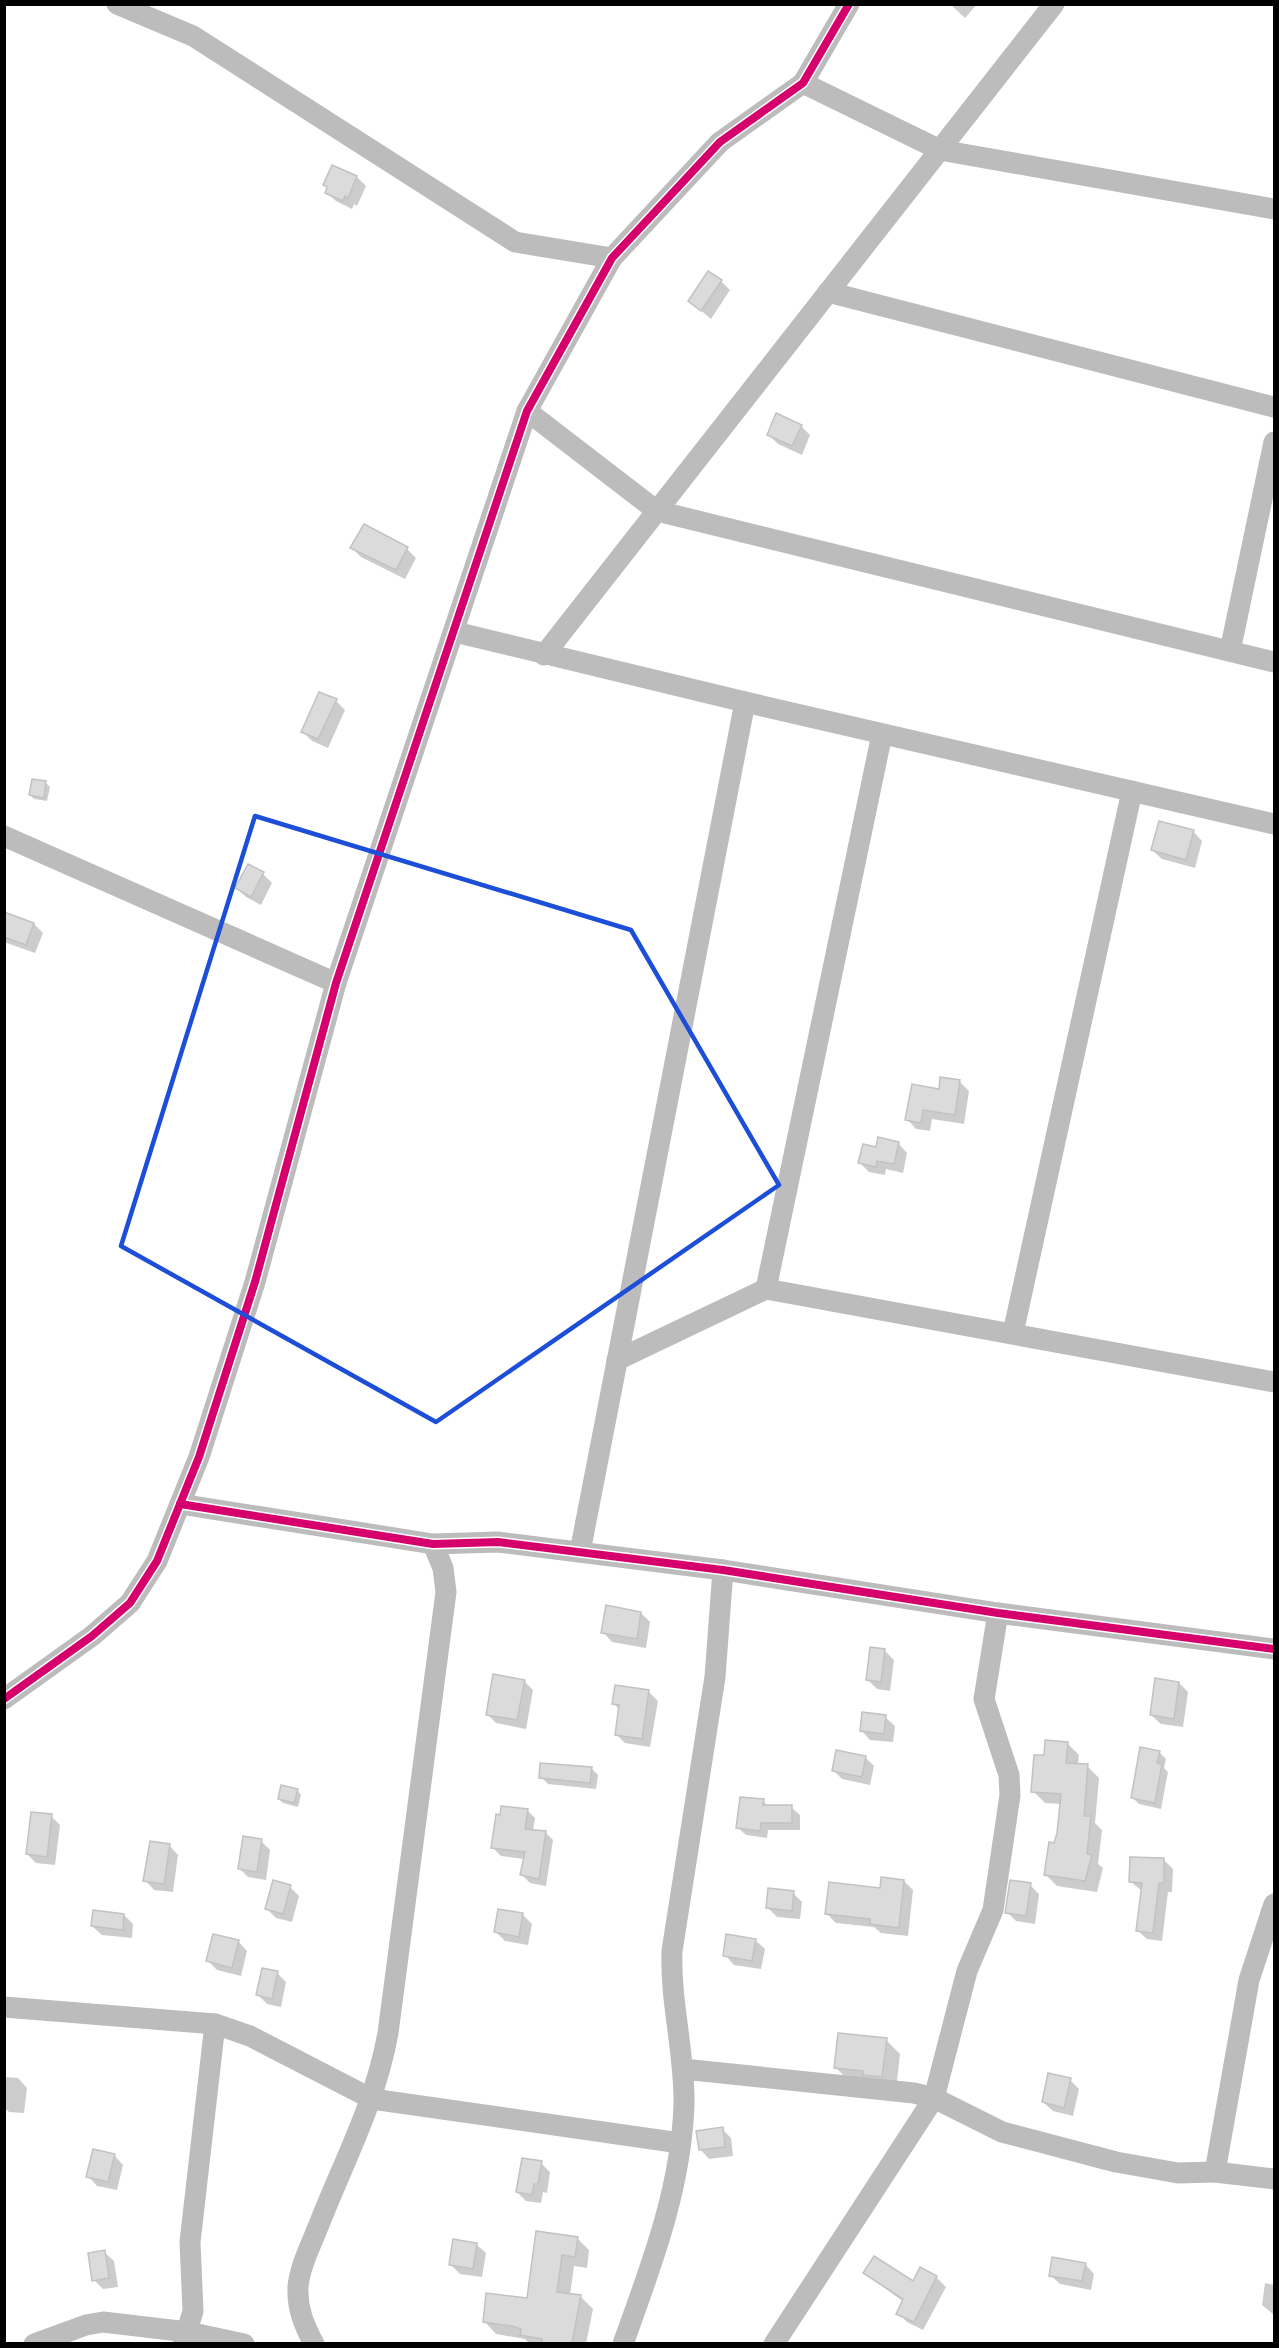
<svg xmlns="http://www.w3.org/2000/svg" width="1279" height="2348" viewBox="0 0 1279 2348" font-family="'Sofia Sans Condensed',sans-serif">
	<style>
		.shadow { fill: #0003 }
		.building { fill: #dbdbdb; stroke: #c2c2c2; stroke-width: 1.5 }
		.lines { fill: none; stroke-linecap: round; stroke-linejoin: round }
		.minor { stroke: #bcbcbc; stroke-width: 21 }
		.cycleway-casing { stroke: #fff; stroke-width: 11 }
		.cycleway { stroke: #d6006c; stroke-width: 8 }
		.marked { fill: none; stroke: #1d4ed8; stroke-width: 4.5; stroke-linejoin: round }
	</style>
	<rect width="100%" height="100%" fill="#fff"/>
	<g class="shadow">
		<path d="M950,4H977L965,18Z"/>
		<path d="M333,167L357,177L366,186L357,206L354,204L352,209L336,201L326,192L328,188L325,185Z"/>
		<path d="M721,281L730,290L711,319L690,301Z"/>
		<path d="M801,426L810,435L802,455L778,444L768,434Z"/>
		<path d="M364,526L407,549L416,558L405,579L361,557L352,548Z"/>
		<path d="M336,701L345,710L328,748L312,741L302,731Z"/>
		<path d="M45,782L50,787L47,801L34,799L30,795Z"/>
		<path d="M1193,831L1202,841L1195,868L1162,859L1152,850Z"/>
		<path d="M248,866L263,874L272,883L261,905L246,897L237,888Z"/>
		<path d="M4,913L34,924L43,933L35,953L4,942Z"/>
		<path d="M959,1081L969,1091L964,1124L932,1119L930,1131L916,1129L907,1119L940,1090Z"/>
		<path d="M898,1143L907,1153L903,1173L886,1169L885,1175L869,1172L860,1163L877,1148Z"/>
		<path d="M641,1613L650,1622L646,1648L612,1642L603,1632Z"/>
		<path d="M885,1651L894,1660L890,1691L877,1689L868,1680Z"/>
		<path d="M524,1681L533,1690L526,1729L496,1723L487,1714Z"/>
		<path d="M1179,1683L1188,1692L1183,1727L1161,1724L1151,1715Z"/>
		<path d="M648,1691L658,1701L650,1747L625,1743L616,1734L620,1710L614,1704Z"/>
		<path d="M885,1717L895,1726L893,1742L870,1740L861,1730Z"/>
		<path d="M1067,1743L1079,1755L1078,1765L1087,1766L1099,1778L1095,1823L1102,1830L1098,1864L1103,1868L1097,1892L1057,1886L1045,1874L1059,1833L1062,1804L1045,1803L1033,1791L1045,1757Z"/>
		<path d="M1159,1752L1166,1759L1164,1768L1168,1772L1161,1809L1139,1804L1133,1798Z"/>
		<path d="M865,1757L874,1766L870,1785L842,1779L833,1770Z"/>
		<path d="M591,1768L598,1775L596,1789L548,1784L541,1777Z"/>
		<path d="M297,1790L301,1795L298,1807L283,1803L279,1799Z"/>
		<path d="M763,1801L769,1807H791L800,1815V1830H768L767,1838L746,1835L737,1827Z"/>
		<path d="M527,1810L535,1818L533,1831L545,1832L553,1840L546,1886L530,1883L522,1875L525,1859L501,1856L493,1848Z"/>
		<path d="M51,1816L60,1825L55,1865L36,1863L27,1854Z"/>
		<path d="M261,1841L270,1850L266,1880L248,1877L239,1868Z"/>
		<path d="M169,1845L178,1855L173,1892L154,1890L145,1880Z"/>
		<path d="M1163,1859L1173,1869L1172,1892H1168L1162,1941L1147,1939L1137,1930L1142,1891L1131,1882Z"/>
		<path d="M904,1881L913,1890L908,1936L881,1933L874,1927L836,1923L827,1914Z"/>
		<path d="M1030,1885L1039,1894L1035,1924L1016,1921L1007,1912Z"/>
		<path d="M290,1887L299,1896L292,1922L276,1918L267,1909Z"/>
		<path d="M793,1893L802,1902L800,1919L777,1917L768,1908Z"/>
		<path d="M124,1915L133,1924L132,1938L102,1935L92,1926Z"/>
		<path d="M523,1915L532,1924L528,1945L505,1941L496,1932Z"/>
		<path d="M755,1940L765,1949L761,1969L734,1965L725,1955Z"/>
		<path d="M238,1941L247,1951L241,1976L217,1970L208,1961Z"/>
		<path d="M277,1973L286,1982L281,2007L267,2004L258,1995Z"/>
		<path d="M886,2040L900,2054L896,2090L849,2081L835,2067Z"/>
		<path d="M4,2077L18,2078L27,2088L24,2113L9,2112L4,2107Z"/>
		<path d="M1070,2080L1079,2089L1073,2116L1053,2111L1043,2102Z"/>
		<path d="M722,2129L731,2138L733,2156L709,2159L700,2149Z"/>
		<path d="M114,2155L123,2165L117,2190L97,2186L88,2176Z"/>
		<path d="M541,2163L550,2172L547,2193L543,2192L541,2203L526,2201L517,2192Z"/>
		<path d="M537,2233L577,2238L589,2250L587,2268L574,2266L570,2295L581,2297L593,2309L586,2344H530L525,2339L496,2334L484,2321L528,2300Z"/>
		<path d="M476,2244L486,2253L482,2277L460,2274L451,2265Z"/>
		<path d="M104,2252L114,2261L118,2287L103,2289L94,2280Z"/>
		<path d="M1085,2264L1094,2274L1091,2290L1060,2284L1050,2275Z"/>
		<path d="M920,2269L937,2278L946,2287L923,2330L907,2322L898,2313L904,2302L864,2273L913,2283Z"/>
		<path d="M1265,2283L1274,2285V2315L1262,2305Z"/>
	</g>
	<g class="building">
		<path d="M332,165L357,176L348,198L345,196L343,201L325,193L327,187L323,185Z"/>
		<path d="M708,271L722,280L701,311L688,301Z"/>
		<path d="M776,413L802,425L792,446L767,435Z"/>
		<path d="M364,524L408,547L396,570L350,548Z"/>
		<path d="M319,692L337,699L318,739L301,732Z"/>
		<path d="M32,779L46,781L44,798L29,795Z"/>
		<path d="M1159,821L1194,830L1186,860L1151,850Z"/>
		<path d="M248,864L264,872L251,897L235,888Z"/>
		<path d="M4,912L34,923L26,945L4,937Z"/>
		<path d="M940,1077L960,1080L955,1115L923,1110L921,1123L905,1120L912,1084L939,1089Z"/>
		<path d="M878,1137L899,1142L894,1164L877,1161L876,1167L858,1163L863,1144L876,1147Z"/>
		<path d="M606,1605L641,1612L637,1639L601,1633Z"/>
		<path d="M870,1647L885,1649L881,1682L866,1680Z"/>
		<path d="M493,1674L525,1680L517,1720L486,1715Z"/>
		<path d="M1155,1678L1179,1682L1174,1719L1150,1715Z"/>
		<path d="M615,1685L649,1690L642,1739L615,1735L619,1705L612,1704Z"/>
		<path d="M862,1712L886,1715L884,1734L860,1731Z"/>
		<path d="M1045,1740L1068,1742L1066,1763L1088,1764L1084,1816H1091L1087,1854L1092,1855L1085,1881L1044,1875L1049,1842L1054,1843L1057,1833L1061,1794L1031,1792L1034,1755H1044Z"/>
		<path d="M1140,1747L1160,1751L1157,1763L1162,1764L1155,1803L1131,1798Z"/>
		<path d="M836,1750L866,1756L862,1777L832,1771Z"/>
		<path d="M540,1763L592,1767L590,1783L539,1778Z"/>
		<path d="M281,1785L298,1789L294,1803L278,1799Z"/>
		<path d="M740,1797L764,1799L763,1805H792V1823H761L760,1831L736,1828Z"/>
		<path d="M501,1806L528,1809L525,1829L546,1831L539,1879L520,1875L525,1852L491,1848L496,1814L500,1815Z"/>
		<path d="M31,1812L52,1814L47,1857L26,1854Z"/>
		<path d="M243,1836L262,1839L257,1872L238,1869Z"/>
		<path d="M150,1841L170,1844L164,1884L143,1881Z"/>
		<path d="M1130,1857L1164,1858V1883H1159L1153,1933L1136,1931L1142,1883L1129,1882Z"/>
		<path d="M881,1877L904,1880L899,1928L870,1924V1919L825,1914L829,1882L880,1888Z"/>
		<path d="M273,1880L291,1885L283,1914L265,1909Z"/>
		<path d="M1010,1880L1031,1883L1026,1916L1005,1913Z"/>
		<path d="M768,1888L794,1891L792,1911L766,1908Z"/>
		<path d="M498,1909L523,1913L519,1937L494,1932Z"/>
		<path d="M93,1910L124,1914L123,1930L91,1926Z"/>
		<path d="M213,1934L239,1940L232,1968L206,1961Z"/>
		<path d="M726,1934L756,1939L752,1961L723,1956Z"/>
		<path d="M262,1968L278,1971L272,1999L256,1995Z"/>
		<path d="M838,2033L887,2038L882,2077L863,2075V2071L834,2068Z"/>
		<path d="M1048,2073L1071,2078L1064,2108L1042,2102Z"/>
		<path d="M723,2127L725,2147L699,2150L696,2131Z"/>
		<path d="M93,2149L115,2154L108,2182L86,2177Z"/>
		<path d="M522,2158L542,2161L538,2184H534L532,2195L516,2192Z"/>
		<path d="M536,2231L578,2237L575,2257L562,2255L557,2292L581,2295L572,2343H542V2339L520,2335L521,2329L512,2326L483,2322L486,2293L527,2298Z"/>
		<path d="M453,2239L477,2243L473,2269L449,2265Z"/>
		<path d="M105,2250L109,2278L92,2281L88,2253Z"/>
		<path d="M874,2256L913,2281L920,2267L937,2276L914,2322L896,2314L903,2299L863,2273Z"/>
		<path d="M1052,2257L1086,2263L1082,2281L1049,2276Z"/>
	</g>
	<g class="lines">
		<g class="minor">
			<path d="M117,4L193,36L515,242L612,258"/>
			<path d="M803,83L940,150L1274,209"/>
			<path d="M828,292L1274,407"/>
			<path d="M527,411L657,511L1274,662"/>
			<path d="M455,632L745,702L1274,824"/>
			<path d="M1230,651L1274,442"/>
			<path d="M544,655L1054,4"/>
			<path d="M4,836L336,983"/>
			<path d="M766,1289L882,734"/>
			<path d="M1013,1333L1132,791"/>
			<path d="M617,1360L766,1289L1274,1382"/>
			<path d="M180,1504L433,1544L498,1542L723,1570L998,1613L1274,1649"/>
			<path d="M580,1552L745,702"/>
			<path d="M4,1699L92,1636L130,1603L157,1561L199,1457L255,1282L336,983L527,411L612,258L720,142L803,83L849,4"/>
			<path d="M4,2007L215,2024L250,2036L372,2099L680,2143"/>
			<path d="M683,2069L914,2093L934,2098L1002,2132L1116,2162L1178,2173L1215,2172L1249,1980L1274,1904"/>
			<path d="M1215,2172L1274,2179"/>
			<path d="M34,2344L86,2325L103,2322L188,2332L244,2344"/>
			<path d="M183,2344L193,2311L190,2242L215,2024"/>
			<path d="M314,2344C304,2325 297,2309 298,2287C300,2265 312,2243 320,2222C345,2159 376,2101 388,2033L446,1592L443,1568L433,1544"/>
			<path d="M623,2344C651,2266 681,2189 684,2105C685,2053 670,2002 672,1951L715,1677L723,1570"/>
			<path d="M774,2344L934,2098L967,1971L993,1910L1010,1795L1009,1775L984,1699L998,1613"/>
		</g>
		<defs>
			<g id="cycleway">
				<path d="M180,1504L433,1544L498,1542L723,1570L998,1613L1274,1649"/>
				<path d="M4,1699L92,1636L130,1603L157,1561L199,1457L255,1282L336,983L527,411L612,258L720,142L803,83L849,4"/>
			</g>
		</defs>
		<use href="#cycleway" class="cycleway-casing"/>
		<use href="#cycleway" class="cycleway"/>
	</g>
	<path class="marked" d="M255,816L631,930L779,1185L436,1422L121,1246Z"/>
	<rect width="1279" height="2348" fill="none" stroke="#000000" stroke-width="12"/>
</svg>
